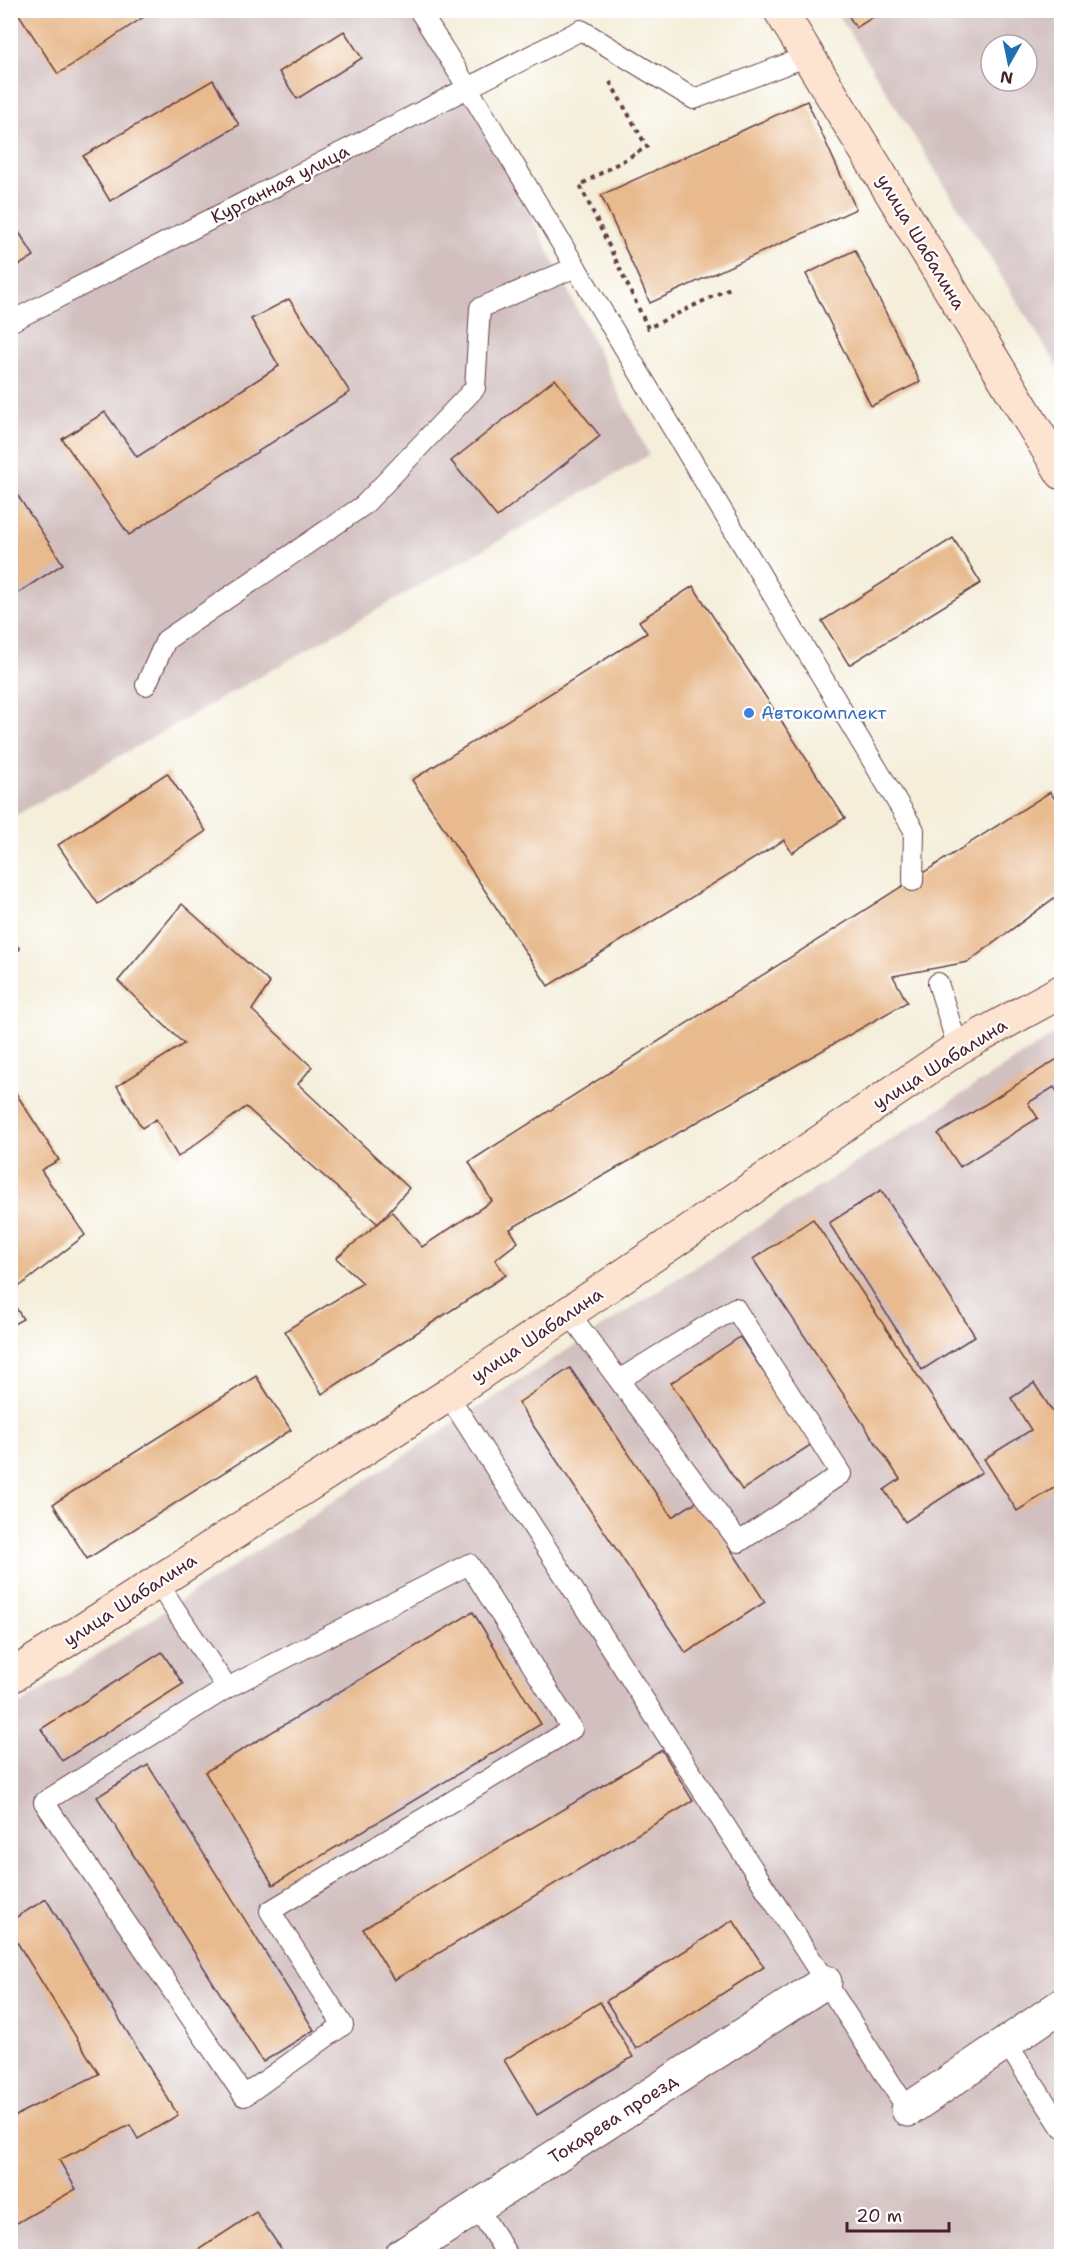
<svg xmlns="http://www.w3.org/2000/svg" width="1072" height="2267" viewBox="0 0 1072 2267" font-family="'Shantell Sans',sans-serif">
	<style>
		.industrial { fill: #d2bfbf; fill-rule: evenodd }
		.building { fill: #e8ba8e }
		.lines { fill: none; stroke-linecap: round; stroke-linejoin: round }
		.service-casing { stroke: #643e45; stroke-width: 22 }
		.minor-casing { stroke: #643e45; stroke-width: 35 }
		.secondary-casing { stroke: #643e45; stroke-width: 35 }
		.path { stroke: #643e45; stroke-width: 4; stroke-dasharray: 4.5 4.5; stroke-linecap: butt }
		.service { stroke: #fff; stroke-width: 20 }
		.minor { stroke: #fff; stroke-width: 33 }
		.secondary { stroke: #fde4d1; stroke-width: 33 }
		.shop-dot { fill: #3f7fe0; stroke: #fff; stroke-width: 2 }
		.labels { text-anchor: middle; stroke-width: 4.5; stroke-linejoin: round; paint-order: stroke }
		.street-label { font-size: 18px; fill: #4a1f2b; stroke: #fff }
		.shop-label { font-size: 18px; fill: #366cbe; stroke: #fff; text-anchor: start }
	</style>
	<rect width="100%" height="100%" fill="#fff"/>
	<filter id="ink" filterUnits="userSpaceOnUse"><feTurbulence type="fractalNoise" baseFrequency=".0167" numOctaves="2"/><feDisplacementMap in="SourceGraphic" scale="12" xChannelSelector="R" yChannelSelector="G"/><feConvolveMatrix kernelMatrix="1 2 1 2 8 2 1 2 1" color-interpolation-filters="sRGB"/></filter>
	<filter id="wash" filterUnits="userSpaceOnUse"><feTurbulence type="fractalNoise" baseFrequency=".008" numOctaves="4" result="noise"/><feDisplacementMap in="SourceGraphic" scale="24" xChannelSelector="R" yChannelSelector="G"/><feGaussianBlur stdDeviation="1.35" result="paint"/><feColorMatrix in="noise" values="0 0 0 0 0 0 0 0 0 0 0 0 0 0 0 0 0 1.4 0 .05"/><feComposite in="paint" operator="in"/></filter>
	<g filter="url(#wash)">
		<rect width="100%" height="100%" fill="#f4eeda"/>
		<g class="industrial">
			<path d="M11,11H415L468,88L649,455L11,818Z"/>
			<path d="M836,11H1061V372ZM991,45H1027V81H991Z"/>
			<path d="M1061,1030V2256H11L10,1711Z"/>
		</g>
		<g id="blocks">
			<g class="building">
				<path d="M16,10H154L58,74Z"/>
				<path d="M845,10H884L856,28Z"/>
				<path d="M344,31L362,58L297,99L279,72Z"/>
				<path d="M213,80L239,125L110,201L83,156Z"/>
				<path d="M807,101L856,209L650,303L601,195Z"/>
				<path d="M1062,131V148H1061L1056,133Z"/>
				<path d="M10,218L34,256L10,271Z"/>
				<path d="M855,250L920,382L871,406L806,274Z"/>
				<path d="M289,299L350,392L129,535L62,439L105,412L137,457L279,366L251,319Z"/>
				<path d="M555,379L600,436L497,517L451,461Z"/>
				<path d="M10,484L63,564L10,598Z"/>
				<path d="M953,538L981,583L849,665L822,621Z"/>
				<path d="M693,586L845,818L792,853L784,840L548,986L412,780L647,633L639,621Z"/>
				<path d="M167,773L206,831L98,904L58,845Z"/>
				<path d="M1050,792L1062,809V892L968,962L893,976L907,1002L510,1229L518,1242L495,1260L506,1275L322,1394L285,1331L363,1283L336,1258L392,1212L422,1247L492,1201L469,1162Z"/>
				<path d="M182,904L270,983L252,1010L312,1067L298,1084L409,1188L378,1224L246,1107L178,1157L156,1119L142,1128L117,1086L184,1044L118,981Z"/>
				<path d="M10,936L20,949L10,956Z"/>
				<path d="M1062,1056V1099L1054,1087L1028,1103L1038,1118L960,1167L938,1134Z"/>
				<path d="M10,1084L59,1160L41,1170L85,1235L20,1286L10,1270Z"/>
				<path d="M881,1190L975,1336L922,1370L829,1223Z"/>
				<path d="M813,1219L982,1472L905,1522L884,1490L900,1479L753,1259Z"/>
				<path d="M10,1298L23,1319L10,1326Z"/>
				<path d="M740,1337L812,1444L742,1490L671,1383Z"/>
				<path d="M570,1368L672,1517L699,1500L765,1602L686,1653L518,1403Z"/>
				<path d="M256,1376L291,1430L87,1559L53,1504Z"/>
				<path d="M1034,1383L1062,1426V1483L1017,1511L984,1459L1031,1430L1011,1398Z"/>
				<path d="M473,1612L541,1724L273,1885L205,1772Z"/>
				<path d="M162,1652L183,1684L62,1761L41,1729Z"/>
				<path d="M662,1750L693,1801L394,1980L363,1929Z"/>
				<path d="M148,1765L314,2030L263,2062L97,1797Z"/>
				<path d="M46,1899L178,2115L138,2139L130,2125L59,2160L76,2189L10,2227V2120L24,2111L99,2074L10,1931V1921Z"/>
				<path d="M733,1920L764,1967L636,2049L606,2001Z"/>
				<path d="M600,2002L633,2057L537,2115L504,2060Z"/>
				<path d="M256,2212L286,2256H202L198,2250Z"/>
			</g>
		</g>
	</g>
	<g filter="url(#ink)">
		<use href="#blocks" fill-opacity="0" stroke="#643e45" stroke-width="1.5"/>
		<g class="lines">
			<defs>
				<g id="service">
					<path d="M419,10L468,88L914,830L913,881"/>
					<path d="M10,322L581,30L694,99L808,56"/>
					<path d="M146,685L166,640L364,505L475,388L480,308L576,267"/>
					<path d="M938,983L958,1048"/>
					<path d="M569,1313L739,1542L841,1474L735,1308L619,1380"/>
					<path d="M448,1395L908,2110"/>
					<path d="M157,1582L227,1688L44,1802L244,2096L343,2025L270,1911L572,1729L469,1564L227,1688"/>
					<path d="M1007,2044L1062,2128"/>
					<path d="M477,2207L508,2256"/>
				</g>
				<g id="minor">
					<path d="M908,2110L1062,2005"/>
					<path d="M401,2256L825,1982"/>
				</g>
				<g id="secondary">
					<path d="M780,10L1062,473"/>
					<path d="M10,1677L448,1395L958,1048L1062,991"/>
				</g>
			</defs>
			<use href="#service" class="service-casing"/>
			<use href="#minor" class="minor-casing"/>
			<use href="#secondary" class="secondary-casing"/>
			<path class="path" d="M610,82L647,147L580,185L648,328L732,287"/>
			<use href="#service" class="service"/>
			<use href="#minor" class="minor"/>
			<use href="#secondary" class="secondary"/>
		</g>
	</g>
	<circle class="shop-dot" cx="749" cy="713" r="6"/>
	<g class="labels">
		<g class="street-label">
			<text transform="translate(280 184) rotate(-27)" y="6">Курганная улица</text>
			<text transform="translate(921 242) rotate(59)" y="6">улица Шабалина</text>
			<text transform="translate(940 1064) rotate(-32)" y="6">улица Шабалина</text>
			<text transform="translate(537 1335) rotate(-34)" y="6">улица Шабалина</text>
			<text transform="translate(130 1600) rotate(-33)" y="6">улица Шабалина</text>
			<text transform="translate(613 2119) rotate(-33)" y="6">Токарева проезд</text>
		</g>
		<g class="shop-label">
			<text x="761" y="719">Автокомплект</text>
		</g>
	</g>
	<rect width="1072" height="2267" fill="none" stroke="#fff" stroke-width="36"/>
	<g transform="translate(1009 63) rotate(189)"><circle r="28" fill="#ffffff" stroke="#b7a5aa" stroke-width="1.5"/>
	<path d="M0-4.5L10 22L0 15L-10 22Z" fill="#1f6fb2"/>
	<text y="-9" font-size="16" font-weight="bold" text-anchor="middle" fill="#4a1f2b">N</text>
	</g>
	<path d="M847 2222v9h102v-9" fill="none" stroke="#4a1f2b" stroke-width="3"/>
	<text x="856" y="2222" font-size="18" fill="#4a1f2b" stroke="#ffffff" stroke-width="4.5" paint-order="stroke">20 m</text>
</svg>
